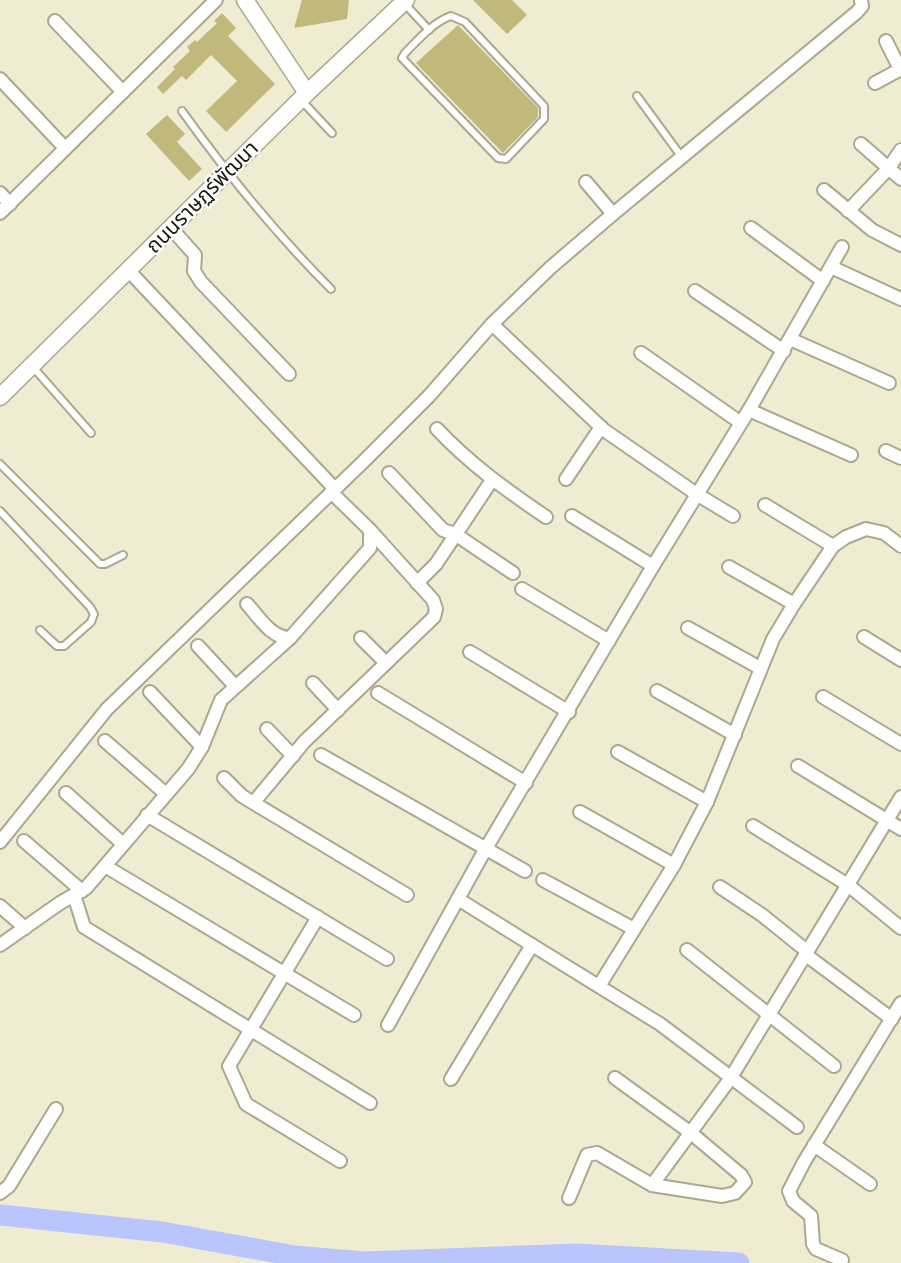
<svg xmlns="http://www.w3.org/2000/svg" width="901" height="1263" viewBox="0 0 901 1263" font-family="'Sofia Sans Condensed','Noto Sans Thai',sans-serif">
	<style>
		.lines { fill: none; stroke-linecap: round; stroke-linejoin: round }
		.canal { stroke: #bac5fe; stroke-width: 12 }
		.river { stroke: #bac5fe; stroke-width: 21 }
		.building { fill: #c1b87c }
		.service-casing { stroke: #aba88f; stroke-width: 10 }
		.minor-casing { stroke: #aba88f; stroke-width: 16 }
		.tertiary-casing { stroke: #aba88f; stroke-width: 19 }
		.service { stroke: #fff; stroke-width: 6 }
		.minor { stroke: #fff; stroke-width: 12 }
		.tertiary { stroke: #fff; stroke-width: 16 }
		.labels { text-anchor: middle; stroke-width: 5; stroke-linejoin: round; paint-order: stroke }
		.street-label { font-size: 21px; fill: #1b1910; stroke: #fff }
	</style>
	<rect width="100%" height="100%" fill="#f0ecd2"/>
	<g class="lines">
		<path class="canal" d="M325,1263L328,1259"/>
		<path class="river" d="M0,1215L162,1232L295,1256L364,1262L577,1254L739,1263"/>
	</g>
	<g class="building">
		<path d="M302,0H349L347,19L294,28Z"/>
		<path d="M473,0H512L527,15L507,34Z"/>
		<path d="M222,13L236,28L228,36L275,84L226,132L206,111L237,81L211,55L186,80L182,76L163,94L157,87L175,69L173,67L190,51L187,47L195,40L197,42L217,23L214,21Z"/>
		<path d="M458,25L538,108V117L503,153L416,63Z"/>
		<path d="M167,115L185,134L177,142L202,169L189,181L146,134Z"/>
	</g>
	<g class="lines">
		<defs>
			<g id="service">
				<path d="M404,3L429,30"/>
				<path d="M451,16L465,22L544,106V119L506,159L498,158L402,58L405,53C418,40 433,22 451,16Z"/>
				<path d="M637,96L681,156"/>
				<path d="M302,101L332,133"/>
				<path d="M182,111C228,175 276,234 331,289"/>
				<path d="M32,366L91,433"/>
				<path d="M0,464L100,564H105L123,555"/>
				<path d="M0,511L90,607L94,614L91,622L64,646H57L40,630"/>
			</g>
			<g id="minor">
				<path d="M55,21L123,92"/>
				<path d="M886,41L900,69"/>
				<path d="M0,79L65,148"/>
				<path d="M875,83L901,69"/>
				<path d="M861,144L901,179"/>
				<path d="M586,182L613,214"/>
				<path d="M824,190L872,230L901,245"/>
				<path d="M0,193L10,204"/>
				<path d="M848,211L888,169L901,150"/>
				<path d="M0,213L216,0"/>
				<path d="M171,228L195,255L194,271L201,282L289,374"/>
				<path d="M751,228L823,281"/>
				<path d="M831,267L901,299"/>
				<path d="M129,271L335,489"/>
				<path d="M695,291L784,351"/>
				<path d="M492,324L604,430L698,495L733,516"/>
				<path d="M790,339L889,383"/>
				<path d="M641,353L741,423"/>
				<path d="M749,410L851,455"/>
				<path d="M437,429C470,464 506,490 546,517"/>
				<path d="M886,451L901,458"/>
				<path d="M389,473L443,530L455,534L513,573"/>
				<path d="M566,479L601,427"/>
				<path d="M765,505L833,546"/>
				<path d="M572,516L653,566"/>
				<path d="M729,567L794,604"/>
				<path d="M417,583L436,564L492,480"/>
				<path d="M522,589L609,641"/>
				<path d="M247,604C259,617 271,638 290,638L370,548V530L331,492"/>
				<path d="M688,628L760,668"/>
				<path d="M864,637L901,660"/>
				<path d="M361,638L386,663"/>
				<path d="M198,646L235,686"/>
				<path d="M470,652L569,712"/>
				<path d="M313,683L338,710"/>
				<path d="M657,691L735,735"/>
				<path d="M150,692L202,747"/>
				<path d="M378,693L526,783"/>
				<path d="M823,697L901,744"/>
				<path d="M267,729L293,756"/>
				<path d="M105,741L166,794"/>
				<path d="M618,752L707,802"/>
				<path d="M321,755L525,871"/>
				<path d="M798,766L901,829"/>
				<path d="M224,778L242,796L407,895"/>
				<path d="M66,793L123,844"/>
				<path d="M254,802L304,742L434,617L436,609L433,600L370,530"/>
				<path d="M580,812L674,865"/>
				<path d="M147,815L387,959"/>
				<path d="M753,826L848,885L901,928"/>
				<path d="M24,841L82,891"/>
				<path d="M0,842L107,709L363,462L429,396L492,324L550,268L613,214L857,12L862,6L861,0"/>
				<path d="M105,866L354,1015"/>
				<path d="M543,880L634,929"/>
				<path d="M720,887L762,915L808,952"/>
				<path d="M74,895L84,927L370,1103"/>
				<path d="M458,899L532,945"/>
				<path d="M0,906L25,928"/>
				<path d="M318,917L229,1066L246,1104L340,1161"/>
				<path d="M0,945L60,903L86,888L188,769L202,747L221,700L290,638"/>
				<path d="M687,950L834,1066"/>
				<path d="M806,955L892,1019"/>
				<path d="M599,986L674,865L707,802L773,639L794,604L833,546L846,537L866,529L884,533L901,546"/>
				<path d="M388,1025L485,850L653,566L749,410L842,247"/>
				<path d="M451,1079L532,945L660,1024L797,1127"/>
				<path d="M814,1145L870,1184"/>
				<path d="M652,1185L730,1079L901,797"/>
				<path d="M0,1193L9,1186L56,1109"/>
				<path d="M569,1198L587,1155L597,1153L652,1185L722,1196L735,1193L745,1182L741,1175L691,1133L615,1078"/>
				<path d="M842,1260L816,1249L813,1244L811,1216L793,1201L789,1191L804,1162L901,1003"/>
			</g>
			<g id="tertiary">
				<path d="M245,0L307,93"/>
				<path d="M0,397L307,93L406,0"/>
			</g>
		</defs>
		<use href="#service" class="service-casing"/>
		<use href="#minor" class="minor-casing"/>
		<use href="#tertiary" class="tertiary-casing"/>
		<use href="#service" class="service"/>
		<use href="#minor" class="minor"/>
		<use href="#tertiary" class="tertiary"/>
	</g>
	<g class="labels">
		<g class="street-label">
			<text transform="translate(202 197) rotate(-45)" y="7">ถนนราษฏร์พัฒนา</text>
		</g>
	</g>
</svg>
